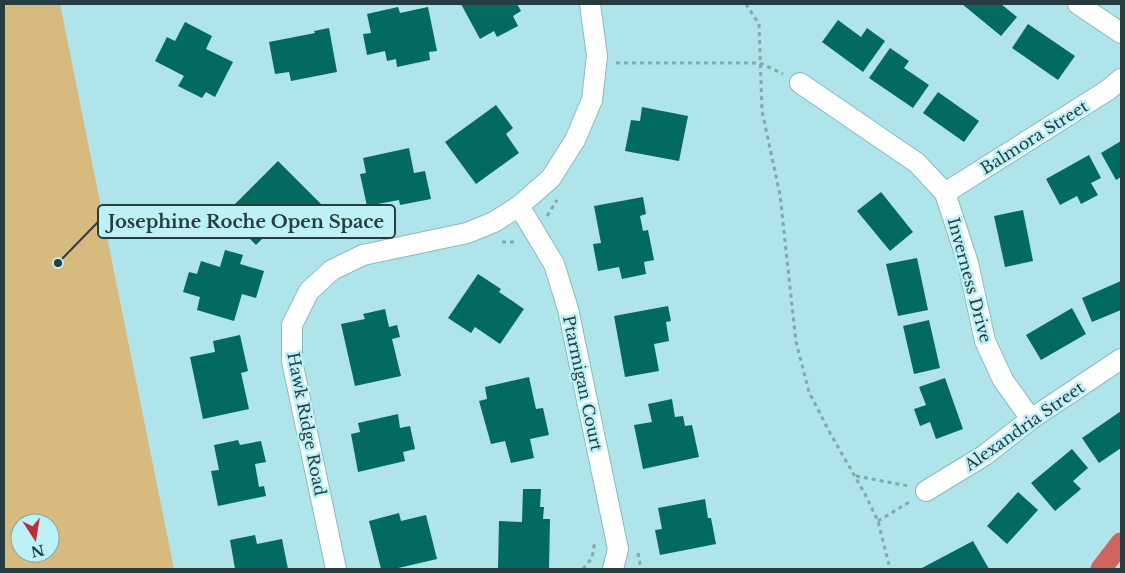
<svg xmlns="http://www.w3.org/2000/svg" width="1125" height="573" viewBox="0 0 1125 573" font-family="'Libre Baskerville',serif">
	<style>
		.green { fill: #d7ba7e; fill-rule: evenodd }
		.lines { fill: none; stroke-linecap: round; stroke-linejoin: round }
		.canal { stroke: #cf645e; stroke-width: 21 }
		.building { fill: #036a61 }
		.minor-casing { stroke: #88bbc1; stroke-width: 22 }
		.path { stroke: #80aaaf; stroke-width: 3; stroke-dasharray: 4 4; stroke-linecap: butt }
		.minor { stroke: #fff; stroke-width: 20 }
		.labels { text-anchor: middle; stroke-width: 5; stroke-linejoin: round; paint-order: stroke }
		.street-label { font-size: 16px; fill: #273c3f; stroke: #bcf1f7 }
		.leader { fill: none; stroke: #273c3f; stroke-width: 2 }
		.callout-dot { fill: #273c3f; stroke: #bcf1f7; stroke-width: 2 }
		.callout { fill: #bcf1f7; stroke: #273c3f; stroke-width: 2 }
		.callout-label { font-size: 18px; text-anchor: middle; font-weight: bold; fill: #273c3f }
	</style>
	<rect width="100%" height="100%" fill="#afe4ea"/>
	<path class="green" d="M4,4H60L174,569H4ZM20,523H50V553H20Z"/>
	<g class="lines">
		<path class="canal" d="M1101,569L1121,543"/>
	</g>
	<g class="building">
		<path d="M461,4H517L521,11L513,16L518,26L497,37L494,31L480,39Z"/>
		<path d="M962,4H1001L1017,17L1001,36Z"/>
		<path d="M398,7L400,13L428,7L437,51L429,52L430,60L397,67L396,59L387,61L385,51L367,55L363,34L371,33L367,14Z"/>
		<path d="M838,20L861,37L867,28L885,41L863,72L822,42Z"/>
		<path d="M185,22L212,36L206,49L233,62L215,97L206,92L202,98L178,86L184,76L155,61L167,37L175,41Z"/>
		<path d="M1028,24L1075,56L1058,80L1012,48Z"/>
		<path d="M329,28L337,72L291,81L289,72L275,74L269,42L315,33L314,31Z"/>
		<path d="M890,48L909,61L904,68L929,85L913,108L869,78Z"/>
		<path d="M938,92L979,121L964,142L923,113Z"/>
		<path d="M496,105L513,128L506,134L519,153L476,184L445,142Z"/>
		<path d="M642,107L688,116L679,161L625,151L631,120L640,121Z"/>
		<path d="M1121,141V177L1116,180L1101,153Z"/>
		<path d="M409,148L414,173L425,171L431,199L400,205L399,200L367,206L360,174L366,173L363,158Z"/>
		<path d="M1089,155L1101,178L1091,183L1098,195L1081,204L1077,196L1060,205L1046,179Z"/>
		<path d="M278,161L327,210L309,228L291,210L256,245L225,214Z"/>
		<path d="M881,192L913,232L890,251L857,211Z"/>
		<path d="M643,197L646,214L640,216L643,231L648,230L654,260L644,262L646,274L622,279L619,267L598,271L593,244L601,243L594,206Z"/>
		<path d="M1023,210L1033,261L1005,267L994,216Z"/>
		<path d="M225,250L243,255L240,264L264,271L256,298L242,294L234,321L197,310L200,297L183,292L189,272L197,274L201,261L220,267Z"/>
		<path d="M917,258L928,310L898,316L886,264Z"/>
		<path d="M478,274L501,289L499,292L524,309L500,344L475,327L471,333L448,318Z"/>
		<path d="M1121,281V310L1092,322L1082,298Z"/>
		<path d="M668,306L671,321L666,322L669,341L654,344L659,371L625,377L614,316Z"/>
		<path d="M1072,308L1086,334L1041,360L1026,335Z"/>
		<path d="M385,309L389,327L397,325L400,337L392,339L401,376L355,386L341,324L365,319L363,314Z"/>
		<path d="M929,320L940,368L914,374L903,326Z"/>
		<path d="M240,335L248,371L241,373L249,409L203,419L190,357L215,352L213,341Z"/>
		<path d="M529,377L536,409L543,408L549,435L530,439L534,458L511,463L505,441L491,444L479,401L487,399L485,387Z"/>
		<path d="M945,378L963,429L936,439L930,422L920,426L914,409L926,405L919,387Z"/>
		<path d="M672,399L675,417L683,416L685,426L692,425L699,457L643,469L634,425L652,422L648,404Z"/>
		<path d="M1121,411V448L1099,463L1082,438Z"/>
		<path d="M398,414L400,428L410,426L415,449L403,452L405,461L358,472L351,434L360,432L358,423Z"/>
		<path d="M238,440L240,445L261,441L266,462L255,464L259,487L264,486L266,496L218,506L211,471L219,470L214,445Z"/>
		<path d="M1072,449L1088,468L1073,481L1081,489L1055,511L1031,483Z"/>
		<path d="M523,489H541L540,507H544L543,519H550L549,569H498L499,521L522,522Z"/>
		<path d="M1018,492L1038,510L1007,544L987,526Z"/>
		<path d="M705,499L708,518H711L716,544L660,555L655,530L662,529L658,508Z"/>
		<path d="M399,513L401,521L426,515L437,559L394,569H381L369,521Z"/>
		<path d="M255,535L257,544L282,539L288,569H235L230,540Z"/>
		<path d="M973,541L989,569H920Z"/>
	</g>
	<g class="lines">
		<defs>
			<g id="minor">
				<path d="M1078,4L1121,33"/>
				<path d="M800,83L917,163L945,193L968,263L985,341L1003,380L1031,419"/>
				<path d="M945,193L1108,90L1121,79"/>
				<path d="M519,206L554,264L568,309L618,549L613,569"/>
				<path d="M926,491L985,455L1031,419L1121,359"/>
				<path d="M336,569L292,361V325L309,291L332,270L363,255L467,233L494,222L519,206L551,178L575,140L592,100L597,56L590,4"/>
			</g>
		</defs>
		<use href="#minor" class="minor-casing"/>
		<g class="path">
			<path d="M746,4L759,24L762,111L780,195L796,342L809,392L830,433L865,494L878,521L890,569"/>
			<path d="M616,63H760L783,74"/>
			<path d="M547,216L557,200"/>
			<path d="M502,242H518"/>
			<path d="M856,476L909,486"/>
			<path d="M878,521L911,501"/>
			<path d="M638,553L641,569"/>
			<path d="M583,569L592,558L595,541"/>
		</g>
		<use href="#minor" class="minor"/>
	</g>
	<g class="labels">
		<g class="street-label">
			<text transform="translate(1034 137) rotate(-32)" y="6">Balmora Street</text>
			<text transform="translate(970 280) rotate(75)" y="6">Inverness Drive</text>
			<text transform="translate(583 383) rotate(78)" y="6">Ptarmigan Court</text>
			<text transform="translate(307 424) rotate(79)" y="6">Hawk Ridge Road</text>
			<text transform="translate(1024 426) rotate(-35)" y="6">Alexandria Street</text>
		</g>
	</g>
	<path class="leader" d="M58 263L98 222"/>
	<circle class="callout-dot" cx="58" cy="263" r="5"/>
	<rect class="callout" x="98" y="205" width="297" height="33" rx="5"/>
	<g class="callout-label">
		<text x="246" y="228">Josephine Roche Open Space</text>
	</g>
	<rect width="1125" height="573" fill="none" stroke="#273c3f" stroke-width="10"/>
	<g transform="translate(35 538) rotate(168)"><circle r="24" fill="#bcf1f7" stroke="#80a9ad"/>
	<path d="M0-4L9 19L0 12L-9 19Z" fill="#be2e31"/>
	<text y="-8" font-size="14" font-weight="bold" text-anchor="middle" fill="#273c3f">N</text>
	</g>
</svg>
